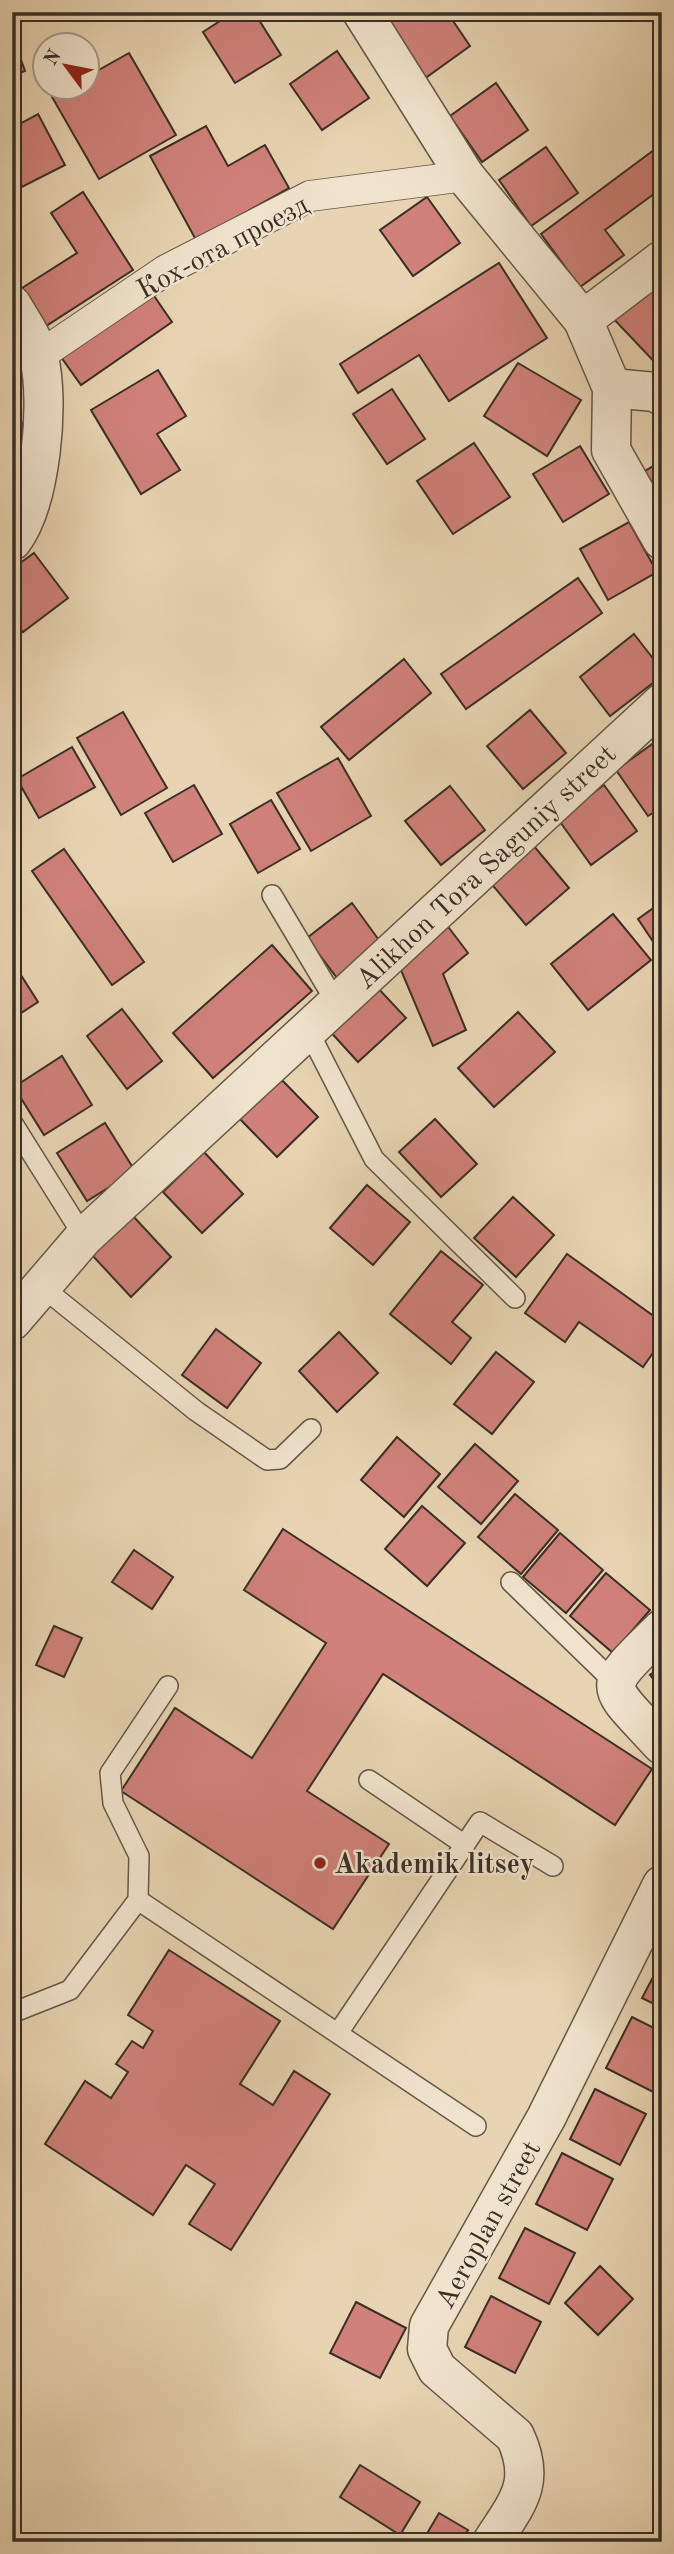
<svg xmlns="http://www.w3.org/2000/svg" width="674" height="2554" viewBox="0 0 674 2554" font-family="'Old Standard TT',serif">
	<style>
		.building { fill: #d0817a; stroke: #382f26; stroke-width: 2 }
		.lines { fill: none; stroke-linecap: round; stroke-linejoin: round }
		.service-casing { stroke: #645849; stroke-width: 22 }
		.pedestrian-casing { stroke: #645849; stroke-width: 32 }
		.minor-casing { stroke: #645849; stroke-width: 41 }
		.service { stroke: #f0e3cd; stroke-width: 19 }
		.pedestrian { stroke: #f0e3cd; stroke-width: 30 }
		.minor { stroke: #f0e3cd; stroke-width: 38 }
		.poi-dot { fill: #8f2418; stroke: #f0e3cd; stroke-width: 2.5 }
		.labels { text-anchor: middle; stroke-width: 5; stroke-linejoin: round; paint-order: stroke }
		.street-label { font-size: 28px; fill: #382f26; stroke: #f0e3cd }
		.poi-label { font-size: 28px; font-weight: bold; fill: #382f26; stroke: #f0e3cd; text-anchor: start }
	</style>
	<rect width="100%" height="100%" fill="#e8d4b2"/>
	<filter id="stains"><feTurbulence type="fractalNoise" baseFrequency=".00286" numOctaves="4"/><feColorMatrix values="0 0 0 0 .2 0 0 0 0 .09 0 0 0 0 .02 0 0 0 .5 -.17"/></filter>
	<radialGradient id="worn" r=".72"><stop offset=".6" stop-color="#630" stop-opacity="0"/><stop offset="1" stop-color="#630" stop-opacity=".3"/></radialGradient>
	<g class="building">
		<path d="M234,12H254L281,55L235,83L203,32Z"/>
		<path d="M378,12H447L470,46L424,79Z"/>
		<path d="M12,35L25,71L12,76Z"/>
		<path d="M337,51L369,98L322,130L290,84Z"/>
		<path d="M129,53L176,135L99,179L52,97L68,88H88V76Z"/>
		<path d="M496,83L528,130L482,162L450,116Z"/>
		<path d="M38,114L65,165L14,191L12,128Z"/>
		<path d="M206,126L228,166L265,145L289,188L196,240L150,156Z"/>
		<path d="M662,144V188L605,230L624,255L580,287L541,234Z"/>
		<path d="M546,147L578,193L531,226L499,180Z"/>
		<path d="M83,192L133,270L46,326L22,288L77,253L51,213Z"/>
		<path d="M427,197L460,243L413,276L380,230Z"/>
		<path d="M499,263L547,338L449,401L419,355L358,393L340,364Z"/>
		<path d="M662,273V370L608,313Z"/>
		<path d="M152,293L172,322L81,385L61,357Z"/>
		<path d="M518,363L581,400L547,456L484,416Z"/>
		<path d="M158,370L186,416L157,434L180,470L141,494L91,410Z"/>
		<path d="M392,389L425,439L387,464L353,414Z"/>
		<path d="M12,407L24,426L12,433Z"/>
		<path d="M474,443L510,497L453,534L417,481Z"/>
		<path d="M580,446L609,494L563,522L533,474Z"/>
		<path d="M662,461V504L643,472Z"/>
		<path d="M629,522L657,572L608,600L580,549Z"/>
		<path d="M34,553L68,598L23,632L12,618V569Z"/>
		<path d="M578,578L602,613L466,709L441,674Z"/>
		<path d="M634,634L662,670V676L610,716L580,677Z"/>
		<path d="M404,659L431,693L349,760L321,727Z"/>
		<path d="M530,710L566,753L523,789L487,746Z"/>
		<path d="M123,712L167,788L121,815L77,738Z"/>
		<path d="M662,737V807L648,816L616,770Z"/>
		<path d="M72,747L95,787L39,818L17,779Z"/>
		<path d="M338,758L371,816L311,851L277,793Z"/>
		<path d="M194,785L222,834L173,862L145,813Z"/>
		<path d="M604,785L637,831L591,865L558,819Z"/>
		<path d="M450,786L485,830L441,865L405,821Z"/>
		<path d="M271,800L300,849L258,873L230,824Z"/>
		<path d="M533,845L569,888L526,925L489,881Z"/>
		<path d="M64,849L144,962L112,985L32,871Z"/>
		<path d="M662,902V955L638,919Z"/>
		<path d="M352,903L384,947L340,982L307,938Z"/>
		<path d="M613,914L651,960L588,1010L551,964Z"/>
		<path d="M446,924L468,953L443,974L466,1030L433,1046L398,963Z"/>
		<path d="M272,945L312,991L213,1078L173,1033Z"/>
		<path d="M12,961L38,1002L12,1019Z"/>
		<path d="M375,985L406,1018L358,1062L327,1028Z"/>
		<path d="M122,1009L162,1061L127,1089L87,1036Z"/>
		<path d="M518,1012L555,1052L494,1107L458,1068Z"/>
		<path d="M62,1056L92,1105L44,1135L14,1087Z"/>
		<path d="M278,1076L318,1117L277,1157L237,1116Z"/>
		<path d="M435,1119L477,1164L441,1197L399,1152Z"/>
		<path d="M105,1123L135,1171L87,1201L57,1153Z"/>
		<path d="M204,1152L243,1194L202,1233L163,1192Z"/>
		<path d="M367,1185L410,1222L373,1265L330,1228Z"/>
		<path d="M513,1197L554,1235L516,1277L474,1238Z"/>
		<path d="M133,1216L171,1257L131,1297L92,1255Z"/>
		<path d="M441,1251L483,1285L452,1322L471,1338L451,1364L390,1314Z"/>
		<path d="M567,1254L662,1322V1340L643,1367L579,1322L565,1342L525,1313Z"/>
		<path d="M216,1329L261,1363L227,1408L182,1375Z"/>
		<path d="M339,1332L378,1373L337,1412L299,1371Z"/>
		<path d="M496,1352L534,1382L492,1434L454,1404Z"/>
		<path d="M397,1437L440,1474L404,1517L361,1480Z"/>
		<path d="M475,1444L518,1481L481,1524L438,1487Z"/>
		<path d="M515,1494L558,1530L521,1574L478,1537Z"/>
		<path d="M422,1506L465,1543L427,1586L385,1549Z"/>
		<path d="M283,1529L652,1769L615,1825L383,1674L307,1791L389,1844L333,1929L121,1791L175,1708L252,1758L326,1643L244,1590Z"/>
		<path d="M560,1533L603,1570L566,1613L523,1577Z"/>
		<path d="M134,1550L173,1577L152,1609L112,1582Z"/>
		<path d="M606,1573L650,1610L613,1653L570,1616Z"/>
		<path d="M54,1626L82,1638L64,1677L36,1665Z"/>
		<path d="M662,1666V1690L650,1675Z"/>
		<path d="M169,1950L280,2021L240,2084L273,2105L294,2071L330,2094L231,2250L189,2224L215,2184L186,2165L153,2215L45,2144L85,2081L111,2098L128,2072L116,2064L132,2041L143,2048L153,2031L128,2015Z"/>
		<path d="M662,1960V2008L642,1998Z"/>
		<path d="M632,2017L662,2032V2084L657,2094L606,2068Z"/>
		<path d="M595,2089L646,2114L620,2165L570,2139Z"/>
		<path d="M562,2153L613,2179L587,2230L536,2204Z"/>
		<path d="M525,2228L575,2253L549,2304L499,2278Z"/>
		<path d="M600,2266L633,2299L598,2335L565,2303Z"/>
		<path d="M491,2296L541,2322L515,2373L465,2347Z"/>
		<path d="M356,2302L406,2328L380,2378L330,2353Z"/>
		<path d="M360,2465L420,2502L400,2535L340,2497Z"/>
		<path d="M439,2513L468,2530L461,2542H422Z"/>
		<path d="M216,2533L220,2542H191Z"/>
	</g>
	<g class="lines">
		<defs>
			<g id="service">
				<path d="M272,895L337,1004"/>
				<path d="M308,1030L374,1159L515,1298"/>
				<path d="M12,1122L84,1237"/>
				<path d="M41,1286L196,1411L267,1460L280,1459L311,1429"/>
				<path d="M511,1582L614,1682"/>
				<path d="M369,1780L465,1845"/>
				<path d="M138,1900L476,2126"/>
				<path d="M12,2013L70,1990L138,1900L139,1856L113,1803L110,1773L168,1686"/>
				<path d="M338,2033L480,1822L553,1866"/>
			</g>
			<path id="pedestrian" d="M39,356L166,270L310,196L465,176"/>
			<g id="minor">
				<path d="M362,12L465,176L583,320L612,388L611,450L662,540"/>
				<path d="M12,305C21,321 35,340 39,358C50,403 41,504 12,541"/>
				<path d="M583,320L662,260"/>
				<path d="M612,388L655,392L662,396"/>
				<path d="M12,1321L84,1237L662,703"/>
				<path d="M662,1629C598,1692 604,1681 662,1745"/>
				<path d="M492,2542C517,2503 537,2483 515,2436L437,2369L427,2349L429,2326L546,2118L662,1885"/>
			</g>
		</defs>
		<use href="#service" class="service-casing"/>
		<use href="#pedestrian" class="pedestrian-casing"/>
		<use href="#minor" class="minor-casing"/>
		<use href="#service" class="service"/>
		<use href="#pedestrian" class="pedestrian"/>
		<use href="#minor" class="minor"/>
	</g>
	<circle class="poi-dot" cx="320" cy="1863" r="7"/>
	<g class="labels">
		<g class="street-label">
			<text transform="translate(222 246) rotate(-28)" y="10">Кох-ота проезд</text>
			<text transform="translate(485 866) rotate(-43)" y="10">Alikhon Tora Saguniy street</text>
			<text transform="translate(487 2224) rotate(-61)" y="10">Aeroplan street</text>
		</g>
		<g class="poi-label">
			<text x="334" y="1873">Akademik litsey</text>
		</g>
	</g>
	<rect width="674" height="2554" fill="none" stroke="#e8d4b2" stroke-width="42"/>
	<rect x="14" y="14" width="646" height="2526" fill="none" stroke="#382f26" stroke-width="3.5"/>
	<rect x="21" y="21" width="632" height="2512" fill="none" stroke="#382f26" stroke-width="2"/>
	<g transform="translate(66 66) rotate(302)"><circle r="33" fill="#f0e3cd" stroke="#a69b8a" stroke-width="2"/>
	<path d="M0-5L12 26L0 18L-12 26Z" fill="#8f2418"/>
	<text y="-10" font-size="19" font-weight="bold" text-anchor="middle" fill="#382f26">N</text>
	</g>
	<rect width="100%" height="100%" filter="url(#stains)"/>
	<rect width="100%" height="100%" fill="url(#worn)"/>
</svg>
